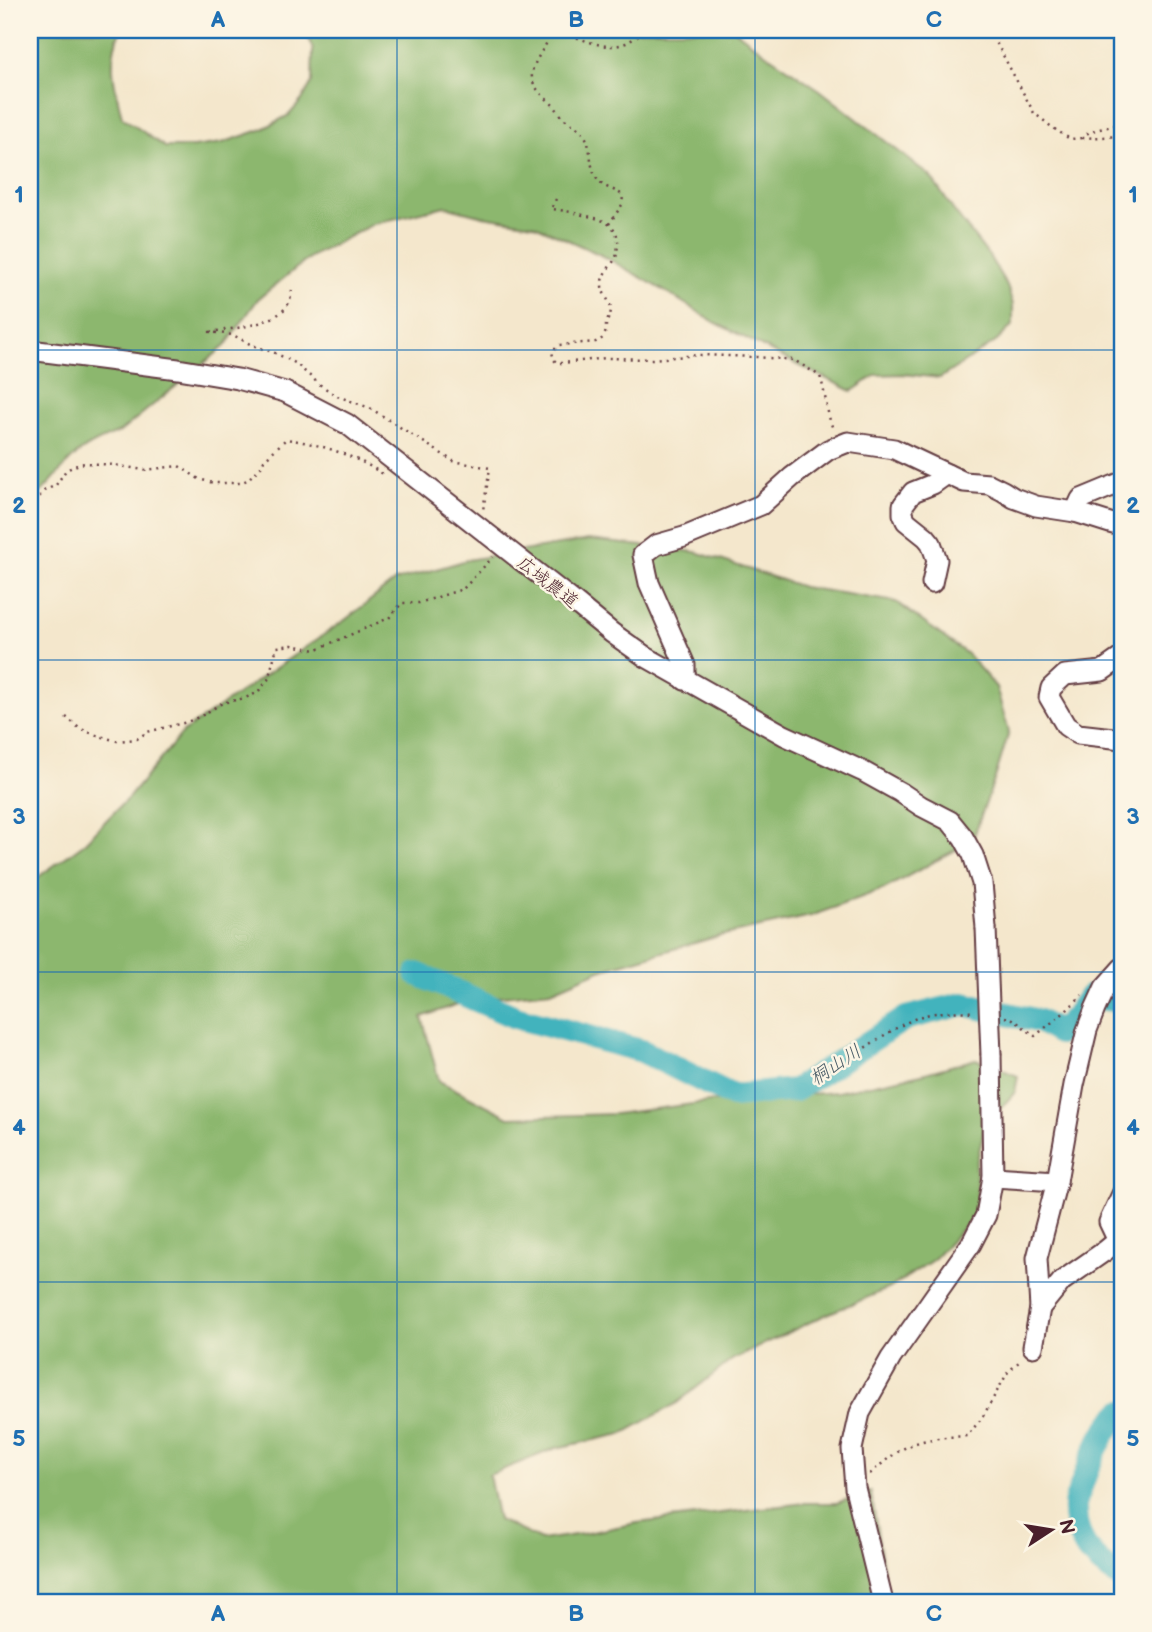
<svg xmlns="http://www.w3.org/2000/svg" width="1152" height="1632" viewBox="0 0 1152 1632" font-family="'Balsamiq Sans','Klee One',sans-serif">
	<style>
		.forest { fill: #8cb76e; stroke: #6b6b4c; stroke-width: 2 }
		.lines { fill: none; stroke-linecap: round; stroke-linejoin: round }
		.river { stroke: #43b3bd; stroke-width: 24 }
		.minor-casing { stroke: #643d43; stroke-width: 23 }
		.path { stroke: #643d43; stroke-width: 2.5; stroke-dasharray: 2 5; stroke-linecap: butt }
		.minor { stroke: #fff; stroke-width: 19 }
		.minor-bridge-casing { stroke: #643d43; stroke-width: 23; stroke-linecap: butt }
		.minor-bridge { stroke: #fff; stroke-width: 19 }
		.grid { fill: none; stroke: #1f6fb2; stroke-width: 2; stroke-opacity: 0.55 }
		.labels { text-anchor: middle; stroke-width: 5; stroke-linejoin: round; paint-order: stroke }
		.street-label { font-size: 18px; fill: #4a1f2b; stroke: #fcf5e5 }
		.water-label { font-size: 19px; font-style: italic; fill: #475a65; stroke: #fcf5e5 }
		.neatline { fill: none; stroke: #1f6fb2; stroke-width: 2.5 }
		.grid-label { font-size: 23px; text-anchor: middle; font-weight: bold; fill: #1f6fb2 }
	</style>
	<rect width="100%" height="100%" fill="#fcf5e5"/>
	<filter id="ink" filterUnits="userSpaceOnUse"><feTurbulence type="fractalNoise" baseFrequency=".0143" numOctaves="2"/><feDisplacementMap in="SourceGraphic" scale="14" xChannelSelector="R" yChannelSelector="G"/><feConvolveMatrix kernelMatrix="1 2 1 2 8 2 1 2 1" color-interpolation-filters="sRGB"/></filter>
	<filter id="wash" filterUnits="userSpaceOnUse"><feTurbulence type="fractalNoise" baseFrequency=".00686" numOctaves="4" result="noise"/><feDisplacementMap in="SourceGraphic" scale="28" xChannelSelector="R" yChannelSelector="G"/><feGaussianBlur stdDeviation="1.57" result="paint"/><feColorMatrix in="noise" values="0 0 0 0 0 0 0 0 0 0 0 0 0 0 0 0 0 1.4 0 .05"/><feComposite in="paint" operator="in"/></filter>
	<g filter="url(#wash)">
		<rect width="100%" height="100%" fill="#f4e7cc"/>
		<g class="forest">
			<path d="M30,30H121C106,59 115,87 122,117L165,147H193L222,143L263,129L289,115L302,100L312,82L313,50L305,30H735L765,53L820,90L930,176L954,211L989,256L1007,286L1013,305V325L997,341L940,378L903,374L876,375L852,391L788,360L716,323L663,290L603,256L533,224L483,216L445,206L373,224L310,257L258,299L225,346L120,432C105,438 89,444 76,455C59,470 49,488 30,502Z"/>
			<path d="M589,540L696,552L803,587L896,602L967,654L996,687L1009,732L996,775L972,841L886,888L811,916L719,936L600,970L551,991L472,999L422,1017L439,1081L509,1117L615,1114L724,1100L837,1092L922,1074L976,1059L1018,1076L1015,1092L985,1126L976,1165L978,1212L934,1259L890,1288L827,1314L733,1359L677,1403L622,1434L556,1448L489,1475L498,1520L541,1540L582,1534L637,1523L805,1503H836L871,1492L884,1573V1602H30V883L82,845L129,797L183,732L345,620L395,581L467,560Z"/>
		</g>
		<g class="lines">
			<g class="river">
				<path d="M417,974L515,1017L642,1051L733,1096L795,1090L906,1018L963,1004L1039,1021L1059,1033L1075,1017L1089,997L1122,1001"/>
				<path d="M1122,1412C1101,1432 1090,1461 1080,1489C1078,1496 1074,1502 1075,1510C1075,1524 1080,1539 1088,1551L1091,1552L1100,1563L1122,1579"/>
			</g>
		</g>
	</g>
	<g filter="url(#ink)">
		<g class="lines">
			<defs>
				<g id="minor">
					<path d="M30,350L178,369L238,379L285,392L347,424L573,601L612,633L646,657L784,735L862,771L900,792L921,806L950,821L963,837L973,855L982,883L986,928"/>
					<path d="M1075,512L1081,499L1122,482"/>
					<path d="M932,583L937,560L931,543L926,537L906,521L903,514V505L913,492L933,484L947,474"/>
					<path d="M1122,657L1102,671L1065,675L1051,688L1049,697L1066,726L1078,734L1122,739"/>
					<path d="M685,680V665L649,583L643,555L656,545L684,537L761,505L792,477L828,450L848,442L894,449L964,482L989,484L1003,491L1014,498L1036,506L1075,512L1113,524L1122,525"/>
					<path d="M993,1177L1057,1181"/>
					<path d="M1118,1241L1109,1222L1122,1194"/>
					<path d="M1040,1308L1062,1281L1105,1251L1122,1237"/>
					<path d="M1033,1347L1040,1308L1037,1258L1057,1181L1074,1085L1087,1030L1095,1009L1105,987L1122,968"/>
					<path d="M883,1602L855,1488L852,1449L860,1413L891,1358L971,1244L986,1215L993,1177L991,1055"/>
				</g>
			</defs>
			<use href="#minor" class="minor-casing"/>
			<g class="path">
				<path d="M992,30L997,44L1034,113L1053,128L1070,139L1083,138"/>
				<path d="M1122,123L1089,132L1083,138L1122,136"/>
				<path d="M556,199L551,209C563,210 571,212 583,215C601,219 620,223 618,247C617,249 617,255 616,257C611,268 601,273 602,285C602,293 608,298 610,305C613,313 608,317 606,325C606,328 606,333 604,335C602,340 600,340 596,342L559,345L552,352L554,360L557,363H563L607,358L652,359L698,355L756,357L794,360L820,376C826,394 826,412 833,429"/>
				<path d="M609,224L622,205L623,196C615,188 603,189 597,179C588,165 593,146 583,133C578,127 572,124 566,120C561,116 559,112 555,107C547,98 530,88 532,73C533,62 549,41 554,30C577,35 603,53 626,43C633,40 639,34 645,30"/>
				<path d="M292,290C291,295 290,303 286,307C273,325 231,329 210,332L233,335L252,345L275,353L295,363L319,384L337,396L370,408L453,461L490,468L483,510"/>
				<path d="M30,507L36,501L44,491L56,485L66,470L79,464L86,463L114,465L144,470L179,466L199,479L213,483H240L247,480L261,467L264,460L286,439C321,444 353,455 383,474"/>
				<path d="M66,717L79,728L93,734L117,741L137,739L147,732L187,722L201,716L222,703L245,698L257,693L268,680L277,647L292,645L315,650L389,618L402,603H419L463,589L493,557"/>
				<path d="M1005,1017L1013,1019L1035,1036L1066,1011L1082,995"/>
				<path d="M842,1063C864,1049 895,1026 919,1017C936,1011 956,1011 974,1012"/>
				<path d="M870,1474C894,1453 907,1442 939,1438C948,1436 957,1437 967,1436L982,1418L1008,1372L1022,1359"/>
			</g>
			<use href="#minor" class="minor"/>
			<defs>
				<path id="minor-bridge" d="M986,928L991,1055"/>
			</defs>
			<use href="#minor-bridge" class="minor-bridge-casing"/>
			<use href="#minor-bridge" class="minor-bridge"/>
		</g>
	</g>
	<path class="grid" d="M397,30V1602M755,30V1602M30,350H1122M30,660H1122M30,972H1122M30,1282H1122"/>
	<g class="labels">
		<g class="street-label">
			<text transform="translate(548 582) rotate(38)" y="6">広域農道</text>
		</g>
		<g class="water-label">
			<text transform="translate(835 1064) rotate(-33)" y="7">桐山川</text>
		</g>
	</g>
	<rect width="1152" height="1632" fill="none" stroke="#fcf5e5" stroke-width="77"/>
	<g transform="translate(1051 1530) rotate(78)" stroke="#fcf5e5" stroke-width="5" paint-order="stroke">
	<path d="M0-5L12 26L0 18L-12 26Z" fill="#4a1f2b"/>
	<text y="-10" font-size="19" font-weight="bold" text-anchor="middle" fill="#4a1f2b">N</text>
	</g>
	<rect x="38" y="38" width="1076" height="1556" class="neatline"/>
	<g class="grid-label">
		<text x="218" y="27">A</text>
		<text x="576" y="27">B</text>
		<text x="934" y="27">C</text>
		<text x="19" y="202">1</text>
		<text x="1133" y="202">1</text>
		<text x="19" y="513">2</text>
		<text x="1133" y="513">2</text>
		<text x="19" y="824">3</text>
		<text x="1133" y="824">3</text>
		<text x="19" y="1135">4</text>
		<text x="1133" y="1135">4</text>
		<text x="19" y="1446">5</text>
		<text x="1133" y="1446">5</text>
		<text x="218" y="1621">A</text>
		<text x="576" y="1621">B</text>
		<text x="934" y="1621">C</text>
	</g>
</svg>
